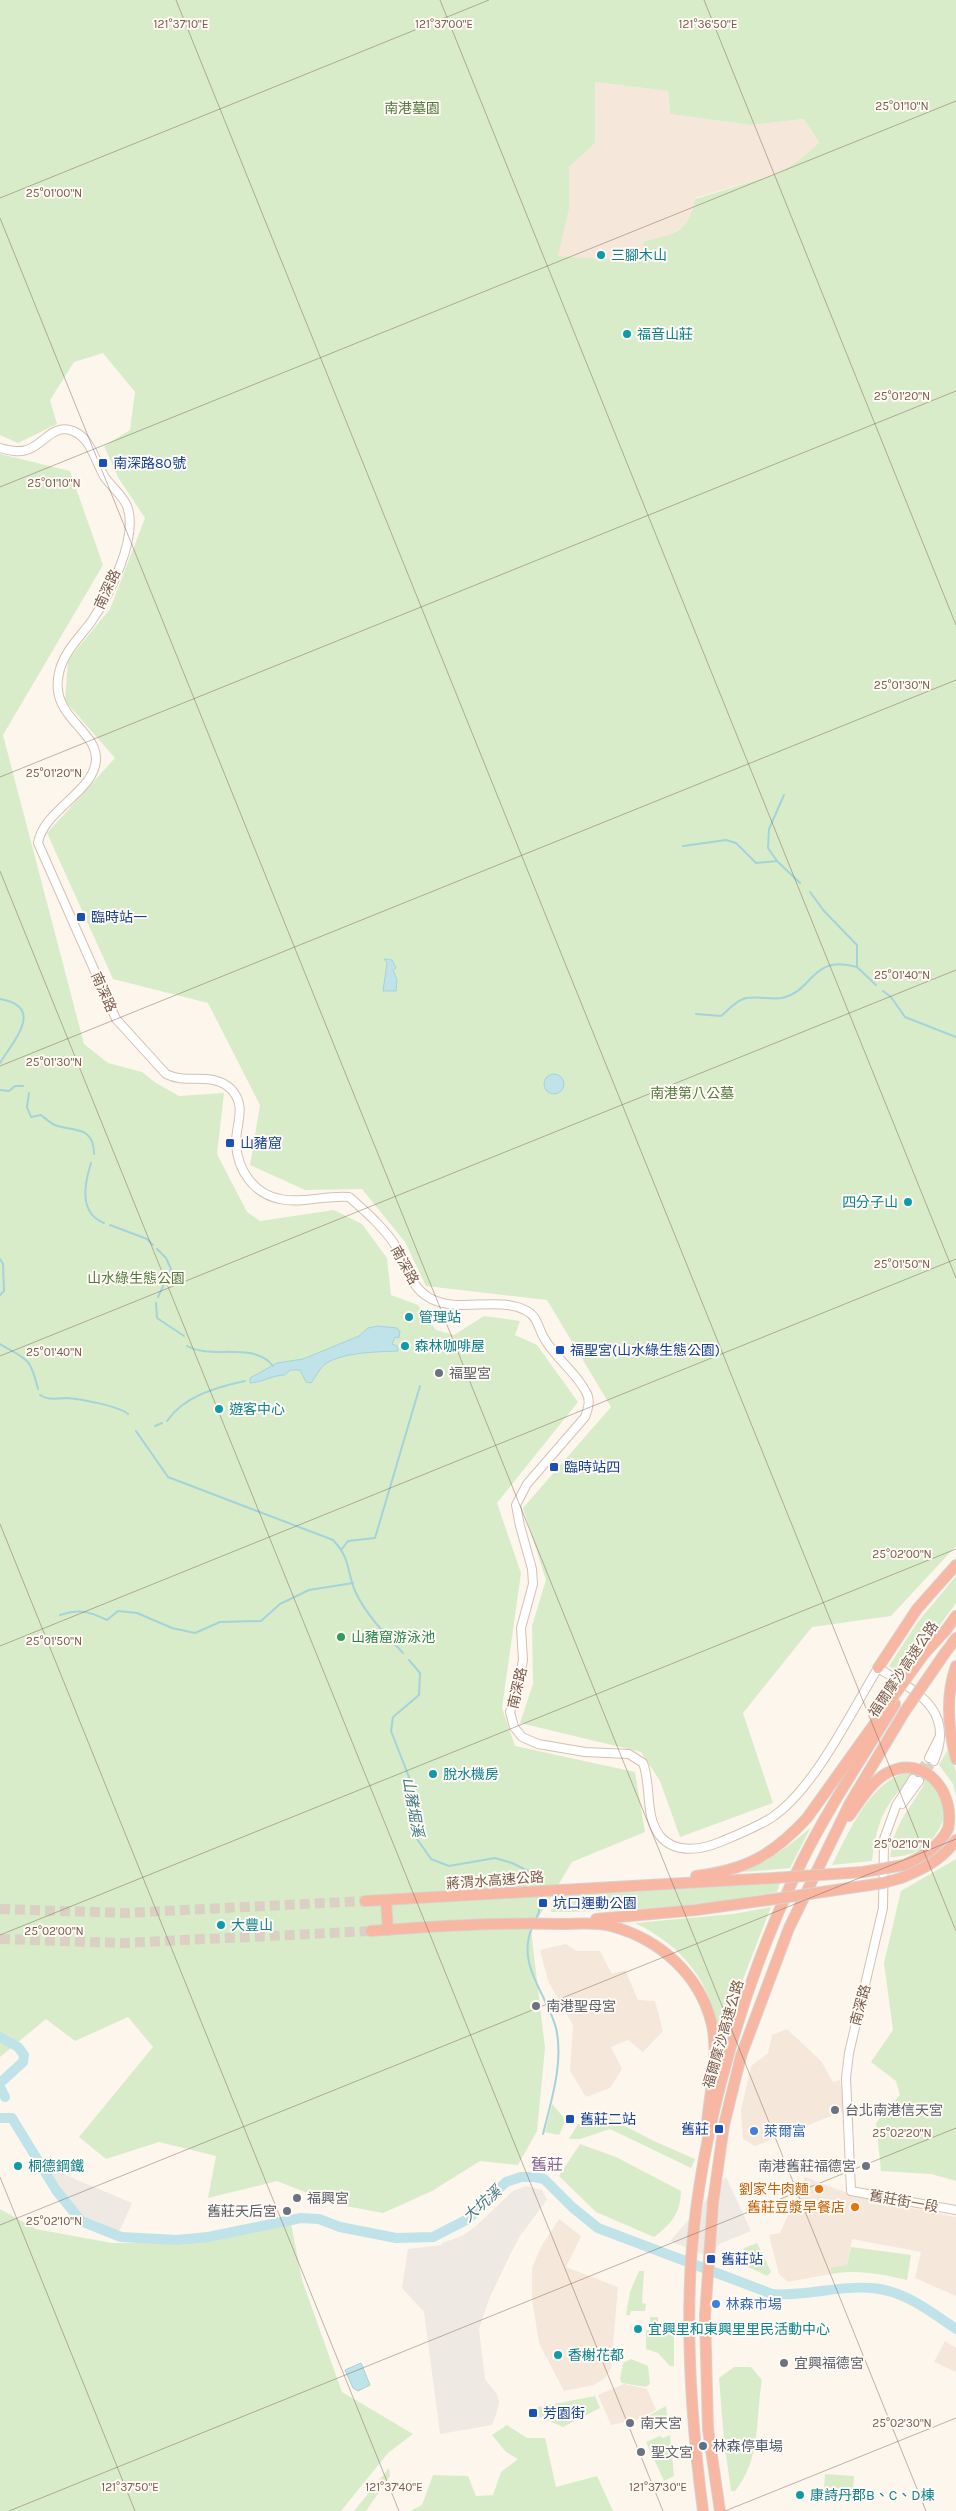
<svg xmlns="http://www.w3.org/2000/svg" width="956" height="2511" viewBox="0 0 956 2511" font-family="Karla,'Noto Sans TC',sans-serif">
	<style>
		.residential { fill: #f5e8da }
		.industrial { fill: #efe9e4 }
		.green { fill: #d8ecc9; fill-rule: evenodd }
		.water { fill: #bfe3e8; stroke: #a5d3da }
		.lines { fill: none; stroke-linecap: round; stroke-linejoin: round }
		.stream { stroke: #a5d3da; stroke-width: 2 }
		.river { stroke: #bfe3e8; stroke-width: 10 }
		.secondary-tunnel { stroke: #dcd0c4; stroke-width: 8; stroke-dasharray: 8 4; stroke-linecap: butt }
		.highway-tunnel { stroke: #dcd0c4; stroke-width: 10; stroke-dasharray: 10 5; stroke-linecap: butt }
		.secondary-casing { stroke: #d6c0b0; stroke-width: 10 }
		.highway-casing { stroke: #dad1cd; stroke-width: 12 }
		.secondary { stroke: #fff; stroke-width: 8 }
		.highway { stroke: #f7b7a3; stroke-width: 10 }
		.highway-bridge-casing { stroke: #dad1cd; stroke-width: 12; stroke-linecap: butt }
		.highway-bridge { stroke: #f7b7a3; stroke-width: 10 }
		.ticks { fill: none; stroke: #7a5c4d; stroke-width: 1; stroke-opacity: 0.45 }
		.culture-dot { fill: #0f9aa8; stroke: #fffaf3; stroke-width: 2 }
		.transit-dot { fill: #1a4fb4; stroke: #fffaf3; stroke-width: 2 }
		.worship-dot { fill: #6b7280; stroke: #fffaf3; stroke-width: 2 }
		.leisure-dot { fill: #2e9e5b; stroke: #fffaf3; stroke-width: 2 }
		.shop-dot { fill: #3f7fe0; stroke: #fffaf3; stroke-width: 2 }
		.food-dot { fill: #e8710a; stroke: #fffaf3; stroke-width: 2 }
		.service-dot { fill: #5c6f8a; stroke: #fffaf3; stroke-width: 2 }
		.labels { text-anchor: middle; stroke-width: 4; stroke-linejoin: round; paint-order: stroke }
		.park-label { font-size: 14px; fill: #537a41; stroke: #fffaf3 }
		.culture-label { font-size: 14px; fill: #0d838f; stroke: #fffaf3; text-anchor: start }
		.transit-label { font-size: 14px; fill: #164399; stroke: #fffaf3; text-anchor: start }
		.street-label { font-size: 14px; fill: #7a5c4d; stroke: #fffaf3 }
		.worship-label { font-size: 14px; fill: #5b616d; stroke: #fffaf3; text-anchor: start }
		.leisure-label { font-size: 14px; fill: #27864d; stroke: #fffaf3; text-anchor: start }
		.shop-label { font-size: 14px; fill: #366cbe; stroke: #fffaf3; text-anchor: start }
		.food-label { font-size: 14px; fill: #c56008; stroke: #fffaf3; text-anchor: end }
		.service-label { font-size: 14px; fill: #4e5e75; stroke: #fffaf3; text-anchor: start }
		.water-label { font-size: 15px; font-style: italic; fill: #437c86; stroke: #fffaf3 }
		.quarter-label { font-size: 16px; fill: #846695; stroke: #fffaf3 }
		.ticks-label { font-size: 12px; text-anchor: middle; fill: #7a5c4d; stroke: #fffaf3; stroke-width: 4; stroke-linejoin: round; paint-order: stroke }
	</style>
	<rect width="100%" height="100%" fill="#fdf6ec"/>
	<g class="residential">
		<path d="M595,82L668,91L670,114L751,125L804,119L819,144L798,161L779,173L695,198L692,217L681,228L667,237L644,241L640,261L557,256L569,209V167L595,143Z"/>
		<path d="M566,1944L576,1951H600L612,1974L625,1970L638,2000L655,2001L663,2031L643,2052L628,2040L611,2047L622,2069L610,2088L586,2097L570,2071L573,2025L548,1981L540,1950Z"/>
		<path d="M787,2029L821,2061L833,2082L840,2080L844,2111L755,2146L743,2139L741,2110L751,2066L768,2053L772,2035Z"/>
		<path d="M805,2177L858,2197L956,2217V2296L915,2278L921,2252L852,2239L847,2265L831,2267V2274L788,2282L779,2274L769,2235L780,2233Z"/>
		<path d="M559,2219L581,2236L566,2267L618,2287L611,2368L605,2378L594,2385L564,2391L539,2343L532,2299V2268L541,2247Z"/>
		<path d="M945,2341L956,2348V2372L934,2362Z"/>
		<path d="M624,2384L647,2389L656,2410L636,2420L611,2425L598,2395Z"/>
	</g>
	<g class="industrial">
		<path d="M55,2167L60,2172L82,2182L132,2203L120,2230H112L91,2223L78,2214L66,2202L51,2176Z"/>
		<path d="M726,2177L751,2231L719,2244L710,2257L670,2241Z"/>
		<path d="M526,2186L542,2190L547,2200L520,2236L511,2253L489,2299L479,2329L485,2379L497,2394L499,2403L496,2415L492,2425L440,2434L424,2312L402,2288L408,2249L442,2245V2243L462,2236L475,2227L513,2191Z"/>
	</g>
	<g class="green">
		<path d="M0,0H956V1546L891,1616L812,1627L743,1713L773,1803L680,1837L660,1781L641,1752L520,1723L533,1684L532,1626L546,1580L523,1508L611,1407L547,1300L426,1286L405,1242L362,1189L305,1190L250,1165L260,1105L208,1003L113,979L47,833L115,758L65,701L68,660L110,609L145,518L119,479L104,446L130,430L135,392L103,353L74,362L50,400L57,424L18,443L0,435ZM595,82L668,91L670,114L751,125L804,119L819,143L798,161L779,173L695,199C689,232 674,235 644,241L640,261L558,256L569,209V167L595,143Z"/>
		<path d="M0,454L70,471L103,565L3,735L84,1044L108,1063L142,1072L156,1083L179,1096L224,1093L217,1154L247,1212L260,1221L334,1210L362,1224L387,1258L391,1295L418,1305L436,1330L454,1335L484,1316L520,1321L515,1335L537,1345L578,1402L497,1503L521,1573L502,1708L515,1746L635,1772L645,1832L572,1862L531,1930L545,2048L537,2131L518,2165L480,2161L432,2191L383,2213L335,2204L277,2181L208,2198L216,2156L159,2142L106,2159L79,2137L153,2047L128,2017L75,2041L46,2019L0,2057Z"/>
		<path d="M956,1576V1603L903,1675L889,1666L917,1623Z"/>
		<path d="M949,1747L956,1772V1796L953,1784L939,1765Z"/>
		<path d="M913,1771L938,1783C940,1792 945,1804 945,1814C945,1819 941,1824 939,1829C928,1848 912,1857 890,1857C895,1820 909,1812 925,1782L914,1776C885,1801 876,1824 872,1861L832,1865C849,1832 871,1777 913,1771Z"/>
		<path d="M811,1827L790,1868L743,1872C768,1861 791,1845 811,1827Z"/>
		<path d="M956,1859V2181L931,2174L881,2171L876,2123L900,2095L896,2081L871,2062L893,2030L884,1963L901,1891Z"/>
		<path d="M780,1883L777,1892C703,1906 626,1912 551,1912L554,1896Z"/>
		<path d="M771,1907L735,2000L723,2050C713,1989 692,1951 635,1923L733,1914Z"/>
		<path d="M552,2104L566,2120L559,2135L545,2132Z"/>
		<path d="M609,2118L656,2142L695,2159L691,2168L610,2129L580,2139H569L578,2124L586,2125Z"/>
		<path d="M580,2144L616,2157L681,2191C680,2214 672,2223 654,2237L596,2212L559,2176Z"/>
		<path d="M0,2209L36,2229L112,2243H162L237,2231L290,2218L302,2280L342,2392L413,2434L388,2453L341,2511H0Z"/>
		<path d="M757,2243L771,2272L767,2276L740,2263L744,2248Z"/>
		<path d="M851,2247L911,2255L907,2280C881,2274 857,2269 831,2274V2267L847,2265Z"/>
		<path d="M639,2271H644L642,2303L646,2304L645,2311H631L630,2315H626L630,2292Z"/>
		<path d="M650,2317H658L659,2331L674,2332V2366H670L658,2353L646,2349V2330H651Z"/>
		<path d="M631,2359L648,2366L650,2384L646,2387L622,2383L620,2379L623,2363Z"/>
		<path d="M734,2367H751L762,2380C755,2419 762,2458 735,2491H731L724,2440L719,2378Z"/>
		<path d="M595,2396L600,2408L563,2427L528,2412L538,2407Z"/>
		<path d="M666,2406L668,2423L653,2432L648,2416Z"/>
		<path d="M507,2425L527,2438H545L556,2487L597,2476L613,2511H410L422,2505L433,2475L468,2476L476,2496L493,2495L501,2472L518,2459L506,2452L492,2435Z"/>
		<path d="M670,2435L674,2476L664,2481L646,2442L660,2436L663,2438Z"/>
		<path d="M389,2468L390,2476L366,2511H354Z"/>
		<path d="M825,2474L854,2476L853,2491L824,2490Z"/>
	</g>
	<g class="water">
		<path d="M384,959L392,960L396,968L393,970L397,980L396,991H383L387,963Z"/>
		<circle cx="554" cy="1084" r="10"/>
		<path d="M378,1326L397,1328L400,1332L399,1338L395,1337L392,1344L397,1346L398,1351C376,1352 343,1352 325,1364C319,1369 315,1378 311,1383L306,1382L300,1370H290L285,1375C272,1375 264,1382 250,1383V1378L277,1363L303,1359L359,1336L368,1328Z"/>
		<path d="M361,2363L370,2385L358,2391L353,2388L345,2370Z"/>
	</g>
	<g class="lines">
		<g class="stream">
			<path d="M683,846L726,840L736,843L756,863L777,861L800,883"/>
			<path d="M777,861L768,848L769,829L784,795"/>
			<path d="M810,892L824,911L857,945V967L876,985"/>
			<path d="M883,991L891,997L905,1017L956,1037"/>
			<path d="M0,999C46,1007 13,1041 0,1063"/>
			<path d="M696,1014L721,1016C727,1011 735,1002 743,999C754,995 770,1000 782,998C814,991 811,954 857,967"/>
			<path d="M0,1090L9,1091L15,1086H23"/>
			<path d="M29,1093L27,1107L31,1117L41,1115C45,1118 50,1123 55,1125C73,1132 94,1125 94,1154"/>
			<path d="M91,1163C84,1185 79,1213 104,1223"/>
			<path d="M110,1225L147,1239L153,1245"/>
			<path d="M157,1249L166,1258L171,1269L158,1297"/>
			<path d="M0,1259L3,1264L4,1291L0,1295"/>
			<path d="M156,1303L157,1318L184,1336"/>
			<path d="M0,1344C27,1360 30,1356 38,1389"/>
			<path d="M187,1346C212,1360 254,1341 273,1366"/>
			<path d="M40,1395C49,1401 56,1398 67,1398C80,1399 119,1406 128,1414"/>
			<path d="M167,1421C184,1396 217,1387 245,1381"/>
			<path d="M155,1426L162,1423"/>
			<path d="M136,1431L168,1477L333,1540C352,1560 346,1572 356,1593C367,1616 386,1635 403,1653"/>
			<path d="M342,1549L348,1541L375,1538L420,1386"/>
			<path d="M60,1615C80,1609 88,1611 107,1620L118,1611L137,1613L172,1628L195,1633L220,1622L261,1621L280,1604L309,1590L353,1583"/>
			<path d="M409,1660L420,1673L419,1695L393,1717L391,1731L409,1777L415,1836L431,1859L449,1866L495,1858L512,1863L532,1873L540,1883V1887"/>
			<path d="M536,1919L539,1912V1894"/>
			<path d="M532,1928C516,1965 547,1994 556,2028C564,2062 551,2101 543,2134"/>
			<path d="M534,2177L535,2172"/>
		</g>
		<g class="river">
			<path d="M0,2037L18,2047L24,2055L23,2062L0,2083"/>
			<path d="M0,2087L5,2097"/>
			<path d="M0,2118H12L56,2190L81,2221L121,2237L177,2240L208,2237L301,2218L319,2219L340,2227L396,2238L433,2237L468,2219L506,2182L521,2177H534L544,2179L572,2207L598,2228L772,2294C805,2297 838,2285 871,2288C903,2290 930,2311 956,2329"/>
		</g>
		<g class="secondary-tunnel">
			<path d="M913,1779L929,1758"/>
			<path d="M919,1781L934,1761"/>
		</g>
		<g class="highway-tunnel">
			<path d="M0,1909L127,1913L365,1901"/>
			<path d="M0,1939L125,1943L371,1931"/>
		</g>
		<defs>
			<g id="secondary">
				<path d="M0,448C8,450 18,453 26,450C43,446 52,423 73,431C91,438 95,461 104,476C111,487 122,494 127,506C139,537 109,596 91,622C79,638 63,653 59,673C48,720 104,731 95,766C88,794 43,812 38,843L116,1019L166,1074C187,1085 212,1071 231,1089C247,1106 236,1123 236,1143C237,1170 254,1194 280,1199C301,1204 326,1195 349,1197C366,1212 387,1230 398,1250C407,1266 409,1283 425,1295C453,1316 495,1295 525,1310C538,1316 538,1328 544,1338C555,1358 576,1372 586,1392C591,1400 588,1409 585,1417L527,1484L516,1505L520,1526L532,1569L533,1584L521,1628L523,1660L518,1686L510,1712L514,1727L522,1737L538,1744L585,1752L629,1754L643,1763C652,1787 644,1815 660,1836C675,1854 701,1850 720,1842C737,1835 755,1828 771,1818C814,1790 851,1712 878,1668C915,1691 956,1709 934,1761"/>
				<path d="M929,1758L939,1738"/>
				<path d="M913,1779L896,1806L884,1839L883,1908L849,2053L846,2078L851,2191L956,2210"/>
				<path d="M902,1804L919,1781"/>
			</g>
			<g id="highway">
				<path d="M946,1630L956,1616"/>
				<path d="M945,1653L956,1638"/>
				<path d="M956,1666C945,1696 948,1728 956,1759"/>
				<path d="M878,1668L917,1609L956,1565"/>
				<path d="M849,1816C860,1801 872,1780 889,1772C925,1754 956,1793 948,1829C939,1847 922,1857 904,1865"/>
				<path d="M696,1876C746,1870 773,1855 807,1818L885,1709"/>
				<path d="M901,1878C923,1869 942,1860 956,1840"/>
				<path d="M365,1901L774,1878"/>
				<path d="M386,1901L388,1930"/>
				<path d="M596,1919L696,1910L768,1900"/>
				<path d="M371,1931C434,1926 498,1922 561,1924C577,1924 596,1922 611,1926C659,1939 700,1974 712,2025C719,2057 710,2090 707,2123"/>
				<path d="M703,2511C692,2428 686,2343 691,2260C700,2129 745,1976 803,1859C830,1805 864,1755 895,1704"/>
				<path d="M720,2511L708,2429L705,2316L713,2202L724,2125L741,2056L789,1928L850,1803L905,1711"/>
			</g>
		</defs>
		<use href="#secondary" class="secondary-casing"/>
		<use href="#highway" class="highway-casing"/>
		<use href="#secondary" class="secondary"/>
		<use href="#highway" class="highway"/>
		<defs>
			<g id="highway-bridge">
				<path d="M890,1701L924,1654L946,1630"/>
				<path d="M905,1711L945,1653"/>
				<path d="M774,1878L863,1872L904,1865"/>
				<path d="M768,1900L883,1883L901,1878"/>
			</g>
		</defs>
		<use href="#highway-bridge" class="highway-bridge-casing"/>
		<use href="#highway-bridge" class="highway-bridge"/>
	</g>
	<path class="ticks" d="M176,0L956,1931M440,0L956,1278M704,0L956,625M0,198L489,0M0,218L926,2511M0,487L956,101M0,777L956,391M0,871L663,2511M0,1066L956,680M0,1356L956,970M0,1524L399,2511M0,1646L956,1259M0,1935L956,1549M0,2177L135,2511M0,2225L956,1839M9,2511L956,2128M725,2511L956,2418"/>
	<g class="culture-dot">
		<circle cx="601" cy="255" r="5"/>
		<circle cx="627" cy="334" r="5"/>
		<circle cx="908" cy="1202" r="5"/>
		<circle cx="409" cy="1317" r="5"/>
		<circle cx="405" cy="1346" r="5"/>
		<circle cx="219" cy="1409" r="5"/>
		<circle cx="433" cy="1774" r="5"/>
		<circle cx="221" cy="1925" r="5"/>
		<circle cx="18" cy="2166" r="5"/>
		<circle cx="638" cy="2329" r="5"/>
		<circle cx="558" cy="2355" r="5"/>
		<circle cx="800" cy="2495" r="5"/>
	</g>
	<g class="transit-dot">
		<rect x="98" y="458" width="10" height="10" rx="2.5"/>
		<rect x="76" y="912" width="10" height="10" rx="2.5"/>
		<rect x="225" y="1138" width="10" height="10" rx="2.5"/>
		<rect x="555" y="1345" width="10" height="10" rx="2.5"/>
		<rect x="549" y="1462" width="10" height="10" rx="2.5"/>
		<rect x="538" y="1898" width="10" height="10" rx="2.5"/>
		<rect x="565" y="2114" width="10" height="10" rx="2.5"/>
		<rect x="714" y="2124" width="10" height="10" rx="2.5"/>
		<rect x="706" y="2254" width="10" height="10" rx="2.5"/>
		<rect x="528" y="2408" width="10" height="10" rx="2.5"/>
	</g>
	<g class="worship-dot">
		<circle cx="439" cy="1373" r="5"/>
		<circle cx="536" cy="2006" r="5"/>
		<circle cx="835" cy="2110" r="5"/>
		<circle cx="866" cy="2166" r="5"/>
		<circle cx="297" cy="2198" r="5"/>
		<circle cx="287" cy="2211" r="5"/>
		<circle cx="784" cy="2363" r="5"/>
		<circle cx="630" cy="2423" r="5"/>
		<circle cx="641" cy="2452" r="5"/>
	</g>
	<circle class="leisure-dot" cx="341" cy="1637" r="5"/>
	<g class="shop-dot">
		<circle cx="754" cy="2131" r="5"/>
		<circle cx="716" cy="2304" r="5"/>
	</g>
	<g class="food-dot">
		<circle cx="819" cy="2189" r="5"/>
		<circle cx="855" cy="2207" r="5"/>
	</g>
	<circle class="service-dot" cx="703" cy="2446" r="5"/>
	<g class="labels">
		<g class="park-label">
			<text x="412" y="113">南港墓園</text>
			<text x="692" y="1098">南港第八公墓</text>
			<text x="136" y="1283">山水綠生態公園</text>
		</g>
		<g class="culture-label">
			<text x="611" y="260">三腳木山</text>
			<text x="637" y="339">福音山莊</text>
			<text x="898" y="1207" text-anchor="end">四分子山</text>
			<text x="419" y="1322">管理站</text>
			<text x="415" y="1351">森林咖啡屋</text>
			<text x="229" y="1414">遊客中心</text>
			<text x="443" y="1779">脫水機房</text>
			<text x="231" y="1930">大豐山</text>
			<text x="28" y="2171">桐德鋼鐵</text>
			<text x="648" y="2334">宜興里和東興里里民活動中心</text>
			<text x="568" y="2360">香榭花都</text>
			<text x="810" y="2500">康詩丹郡B、C、D棟</text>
		</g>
		<g class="transit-label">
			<text x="113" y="468">南深路80號</text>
			<text x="91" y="922">臨時站一</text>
			<text x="240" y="1148">山豬窟</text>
			<text x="570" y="1355">福聖宮(山水綠生態公園)</text>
			<text x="564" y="1472">臨時站四</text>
			<text x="553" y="1908">坑口運動公園</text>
			<text x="580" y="2124">舊莊二站</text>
			<text x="709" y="2134" text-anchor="end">舊莊</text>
			<text x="721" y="2264">舊莊站</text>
			<text x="543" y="2418">芳園街</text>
		</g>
		<g class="street-label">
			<text transform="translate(107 589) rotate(-65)" y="5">南深路</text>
			<text transform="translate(104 992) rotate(66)" y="5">南深路</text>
			<text transform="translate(405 1265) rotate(61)" y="5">南深路</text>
			<text transform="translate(903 1669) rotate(-56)" y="5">福爾摩沙高速公路</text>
			<text transform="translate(517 1688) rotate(-77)" y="5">南深路</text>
			<text transform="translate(495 1880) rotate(-4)" y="5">蔣渭水高速公路</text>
			<text transform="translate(860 2005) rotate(-75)" y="5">南深路</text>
			<text transform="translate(723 2034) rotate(-74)" y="5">福爾摩沙高速公路</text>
			<text transform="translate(904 2201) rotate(10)" y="5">舊莊街一段</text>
		</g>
		<g class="worship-label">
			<text x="449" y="1378">福聖宮</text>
			<text x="546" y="2011">南港聖母宮</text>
			<text x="845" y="2115">台北南港信天宮</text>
			<text x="856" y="2171" text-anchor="end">南港舊莊福德宮</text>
			<text x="307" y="2203">福興宮</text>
			<text x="277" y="2216" text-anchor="end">舊莊天后宮</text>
			<text x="794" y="2368">宜興福德宮</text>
			<text x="640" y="2428">南天宮</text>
			<text x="651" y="2457">聖文宮</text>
		</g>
		<g class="leisure-label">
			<text x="351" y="1642">山豬窟游泳池</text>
		</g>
		<g class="shop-label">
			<text x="764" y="2136">萊爾富</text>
			<text x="726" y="2309">林森市場</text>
		</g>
		<g class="food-label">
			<text x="809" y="2194">劉家牛肉麵</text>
			<text x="845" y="2212">舊莊豆漿早餐店</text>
		</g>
		<g class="service-label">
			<text x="713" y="2451">林森停車場</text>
		</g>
		<g class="water-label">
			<text transform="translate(413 1807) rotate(80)" y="5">山豬堀溪</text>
			<text transform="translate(482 2204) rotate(-42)" y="5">大坑溪</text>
		</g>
		<g class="quarter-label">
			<text x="547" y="2170">舊莊</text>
		</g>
	</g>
	<g class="ticks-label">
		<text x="181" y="28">121°37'10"E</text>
		<text x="444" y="28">121°37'00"E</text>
		<text x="708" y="28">121°36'50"E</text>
		<text x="902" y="110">25°01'10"N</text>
		<text x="54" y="197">25°01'00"N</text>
		<text x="902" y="400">25°01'20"N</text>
		<text x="54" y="487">25°01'10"N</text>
		<text x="902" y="689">25°01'30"N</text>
		<text x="54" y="777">25°01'20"N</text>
		<text x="902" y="979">25°01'40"N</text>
		<text x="54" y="1066">25°01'30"N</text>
		<text x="902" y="1268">25°01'50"N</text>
		<text x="54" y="1356">25°01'40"N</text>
		<text x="902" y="1558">25°02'00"N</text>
		<text x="54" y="1645">25°01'50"N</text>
		<text x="902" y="1848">25°02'10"N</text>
		<text x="54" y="1935">25°02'00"N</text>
		<text x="902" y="2137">25°02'20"N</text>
		<text x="54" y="2225">25°02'10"N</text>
		<text x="902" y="2427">25°02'30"N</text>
		<text x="130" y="2491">121°37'50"E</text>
		<text x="394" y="2491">121°37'40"E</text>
		<text x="658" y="2491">121°37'30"E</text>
	</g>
</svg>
